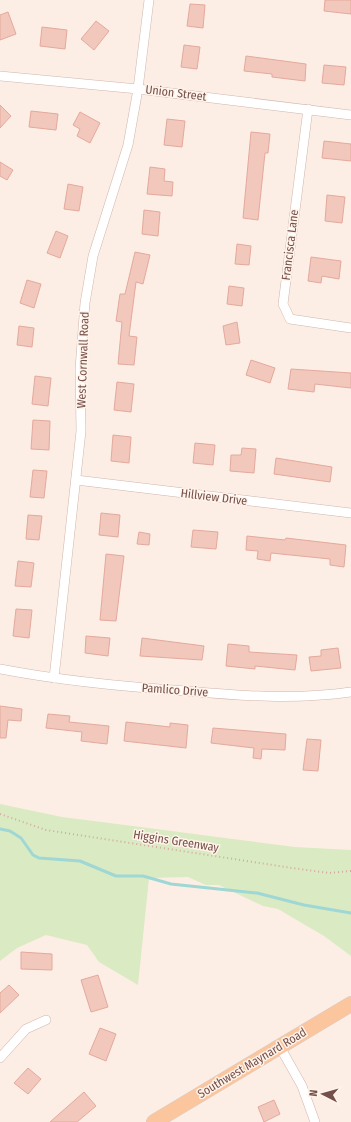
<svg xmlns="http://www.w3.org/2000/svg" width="351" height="1122" viewBox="0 0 351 1122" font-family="'Fira Sans Condensed',sans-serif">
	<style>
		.green { fill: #daeac3 }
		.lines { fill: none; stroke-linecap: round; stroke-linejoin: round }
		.stream { stroke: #9fd7d5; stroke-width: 3 }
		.building { fill: #f2c7bc; stroke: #e4a99c }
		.street-casing { stroke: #d0b6ae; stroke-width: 10 }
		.primary-casing { stroke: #d8cecc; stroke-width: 16 }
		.path { stroke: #d6a99f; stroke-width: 2; stroke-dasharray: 1 3; stroke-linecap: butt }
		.street { stroke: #fff; stroke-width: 9 }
		.primary { stroke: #fbc59d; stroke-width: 15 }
		.labels { text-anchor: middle; stroke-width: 3; stroke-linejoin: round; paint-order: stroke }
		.street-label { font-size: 12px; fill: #75504a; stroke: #fff3ea }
	</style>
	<rect width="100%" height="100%" fill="#fceee4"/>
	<path class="green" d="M0,804L62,817L125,825L295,847L351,850V956L324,936L278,909L263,906L225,888L219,885H206L188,877L149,878L138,985L99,962L87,945L46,935L17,948L0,961Z"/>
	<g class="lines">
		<path class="stream" d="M0,829L10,831L21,838L33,855L39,858L80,861L116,876H143L171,884L257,893L304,905L351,913"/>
	</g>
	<g class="building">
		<path d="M325,0H351V14L324,11Z"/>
		<path d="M190,4L205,5L203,28L187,26Z"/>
		<path d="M8,12L16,34L0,40V15Z"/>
		<path d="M96,21L109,31L94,50L81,39Z"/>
		<path d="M42,27L67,30L65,49L40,46Z"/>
		<path d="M184,45L200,47L197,69L181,67Z"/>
		<path d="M246,56L306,64L305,81L272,77V74L244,71Z"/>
		<path d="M324,65L346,67L344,85L322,83Z"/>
		<path d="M0,105L11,116L0,128Z"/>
		<path d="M31,111L58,114L56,130L29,127Z"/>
		<path d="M80,112L100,123L90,143L77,136L80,129L73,125Z"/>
		<path d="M167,119L185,121L182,147L164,145Z"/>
		<path d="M251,132L270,134L268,153H265L258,220L243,218Z"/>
		<path d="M324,141L351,144V161L322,158Z"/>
		<path d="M0,162L13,170L7,180L0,176Z"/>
		<path d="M150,167L165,169L164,181L173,182L172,196L147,194Z"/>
		<path d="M68,184L83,187L79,211L64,209Z"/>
		<path d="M327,195L345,197L342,223L325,221Z"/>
		<path d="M144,210L160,212L158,236L142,234Z"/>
		<path d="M56,231L68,236L60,258L47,253Z"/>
		<path d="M237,244L251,246L249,265L235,264Z"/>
		<path d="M135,252L150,255L143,284L136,282L129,336L137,337L134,365L118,364L122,322L116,321L120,294H125Z"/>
		<path d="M311,257L341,261L339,279L322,276L321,283L308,281Z"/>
		<path d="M27,280L41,284L34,308L20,303Z"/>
		<path d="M229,286L244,288L242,306L227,304Z"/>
		<path d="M237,322L240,343L226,345L223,326Z"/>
		<path d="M19,326L34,328L32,347L17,345Z"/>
		<path d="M251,360L275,368L270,383L246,375Z"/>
		<path d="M291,369L351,373V388L315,384L314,392L288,389Z"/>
		<path d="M35,376L51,378L48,406L32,404Z"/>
		<path d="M117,382L134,384L131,412L114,410Z"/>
		<path d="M33,420L50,421L49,450L31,449Z"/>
		<path d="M113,435L131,437L129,463L111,461Z"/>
		<path d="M195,443L215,445L213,465L193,463Z"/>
		<path d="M242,448L256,449L254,473L230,471L231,455H241Z"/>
		<path d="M276,458L332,467L330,482L274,474Z"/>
		<path d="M33,470L47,471L44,498L30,497Z"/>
		<path d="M101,513L120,515L118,537L99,535Z"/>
		<path d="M28,515L42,516L39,540L26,539Z"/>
		<path d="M193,530L218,532L216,549L191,547Z"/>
		<path d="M139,532L150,534L149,545L137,544Z"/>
		<path d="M247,536L285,540L286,538L346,545L344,567L330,565V559L271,553L270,561L257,559L258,551L246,550Z"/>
		<path d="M106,554L124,556L116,621L100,620Z"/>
		<path d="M18,561L34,563L31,587L15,586Z"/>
		<path d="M16,609L32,610L29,638L13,636Z"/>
		<path d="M86,636L110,638L108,656L85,653Z"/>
		<path d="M142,638L204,646L202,660L140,656Z"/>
		<path d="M228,644L249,646V652L297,655L295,670L255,666V669L226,666Z"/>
		<path d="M338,648L341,668L311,671L309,657L321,656V650Z"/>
		<path d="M0,706L22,709L21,721L8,720L6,738H0Z"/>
		<path d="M48,714L70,716L69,722L109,726L107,744L81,741L82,732L46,728Z"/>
		<path d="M126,722L170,727V723L188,725L186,748L124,741Z"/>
		<path d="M213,728L286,734L285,750L262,749L261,759L253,758L254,748L211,743Z"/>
		<path d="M307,739L321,740L318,771L303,770Z"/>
		<path d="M21,952L52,954V970L21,969Z"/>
		<path d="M98,975L108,1007L91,1012L81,980Z"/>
		<path d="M9,985L19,995L0,1013V993Z"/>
		<path d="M100,1028L116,1034L106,1061L89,1054Z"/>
		<path d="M28,1068L41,1079L28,1094L14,1083Z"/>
		<path d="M84,1092L96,1106L77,1122H50Z"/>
		<path d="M274,1100L280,1114L264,1122L258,1107Z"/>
	</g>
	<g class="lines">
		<defs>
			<g id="street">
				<path d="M0,76L138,89L351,115"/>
				<path d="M308,109L283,304L290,319L351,328"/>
				<path d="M76,480L351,513"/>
				<path d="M0,669C62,681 125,687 187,691C242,696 296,700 351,692"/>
				<path d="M54,678L81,431L80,369L85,303L93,256L128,145L138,89L149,0"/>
				<path d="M280,1047L302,1086L315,1122"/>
				<path d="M0,1058L26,1029L46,1020"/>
			</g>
			<path id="primary" d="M154,1122L351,1004"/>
		</defs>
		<use href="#street" class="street-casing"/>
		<use href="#primary" class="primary-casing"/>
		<path class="path" d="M0,814L46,830L292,868L329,873L351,871"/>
		<use href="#street" class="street"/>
		<use href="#primary" class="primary"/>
	</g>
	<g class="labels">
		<g class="street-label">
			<text transform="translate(176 93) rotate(7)" y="4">Union Street</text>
			<text transform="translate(290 245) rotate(-83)" y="4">Francisca Lane</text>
			<text transform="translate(83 360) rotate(-88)" y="4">West Cornwall Road</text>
			<text transform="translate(214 497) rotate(7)" y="4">Hillview Drive</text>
			<text transform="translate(175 690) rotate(4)" y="4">Pamlico Drive</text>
			<text transform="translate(176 841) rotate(9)" y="4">Higgins Greenway</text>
			<text transform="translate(252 1063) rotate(-31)" y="4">Southwest Maynard Road</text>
		</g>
	</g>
	<g transform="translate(323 1094) rotate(276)" stroke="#fff3ea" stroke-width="3" paint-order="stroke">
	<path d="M0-3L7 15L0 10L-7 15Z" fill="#75504a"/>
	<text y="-6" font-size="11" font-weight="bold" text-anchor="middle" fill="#75504a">N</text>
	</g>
</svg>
